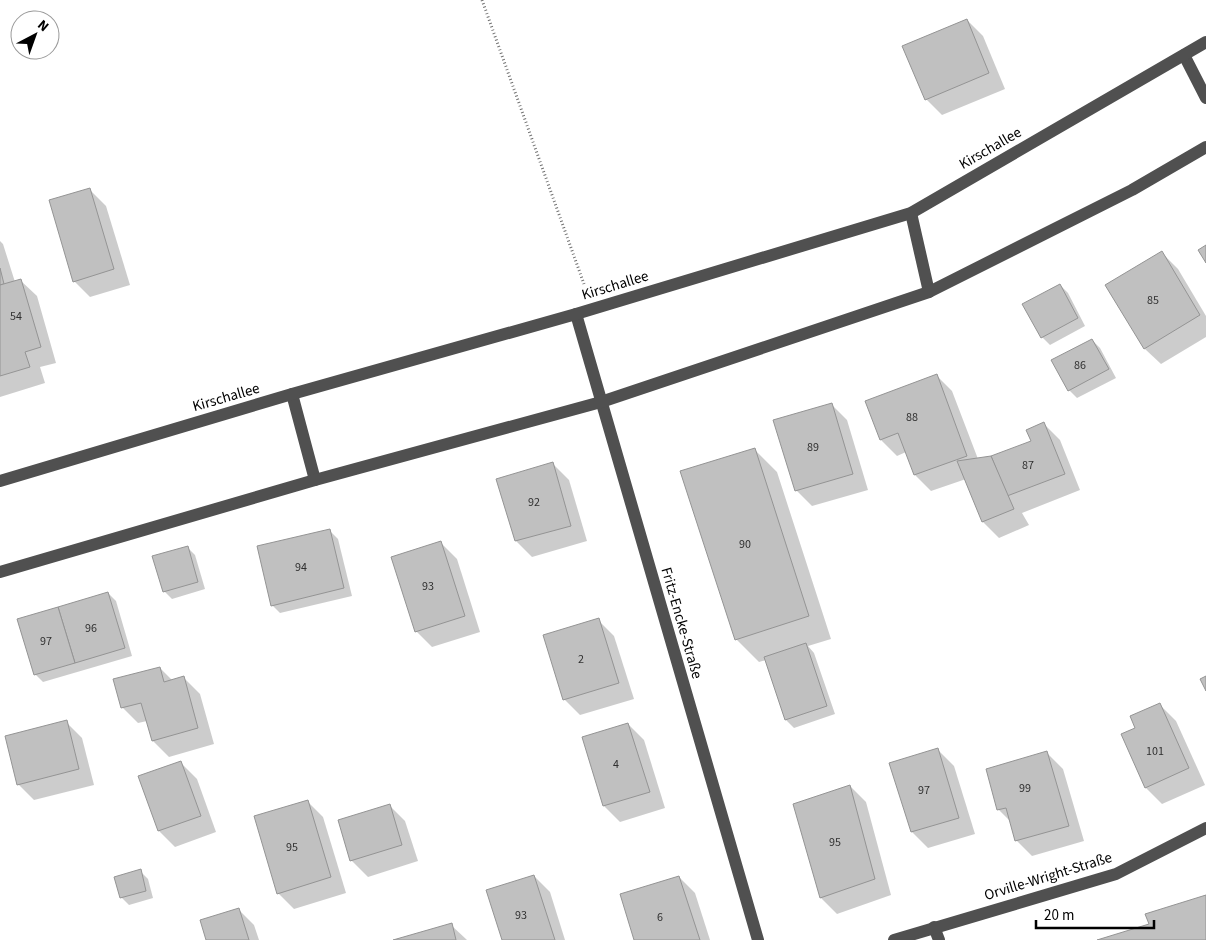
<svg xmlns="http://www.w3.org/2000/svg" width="1206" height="940" viewBox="0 0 1206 940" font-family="'Source Sans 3',sans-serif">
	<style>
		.shadow { fill: #0003 }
		.building { fill: #c0c0c0; stroke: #949494 }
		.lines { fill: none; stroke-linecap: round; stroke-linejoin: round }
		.path { stroke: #727272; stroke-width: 3; stroke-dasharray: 1 2.5; stroke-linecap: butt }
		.minor { stroke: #505050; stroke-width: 12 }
		.labels { text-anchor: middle; stroke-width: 4; stroke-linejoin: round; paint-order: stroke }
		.number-label { font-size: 12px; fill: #303030 }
		.street-label { font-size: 15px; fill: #000; stroke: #fff }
	</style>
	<rect width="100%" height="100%" fill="#fff"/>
	<g class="shadow">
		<path d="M967,20L983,36L1005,89L942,115L926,99Z"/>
		<path d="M90,190L106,206L130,285L90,297L74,281Z"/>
		<path d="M0,241L3,244L15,282L20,280L37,296L56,363L40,367L45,383L0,397Z"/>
		<path d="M1162,253L1178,269L1206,316V337L1161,364L1145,349L1107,286Z"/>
		<path d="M1060,285L1068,293L1085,326L1050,345L1042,337Z"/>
		<path d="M1092,340L1100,348L1116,378L1077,398L1069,390Z"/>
		<path d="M936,375L952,391L978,459L991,458L1032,442L1044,424L1060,440L1080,490L1022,513L1029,525L999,538L983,522L966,479L931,491L915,475L906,452L897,456L881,440Z"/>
		<path d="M831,404L847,420L868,490L812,506L796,490Z"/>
		<path d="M754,449L777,472L831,639L808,646L814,653L835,714L794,728L786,720L766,660L759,662L736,639Z"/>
		<path d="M553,464L569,480L587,541L532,557L516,541Z"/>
		<path d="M330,531L338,539L352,596L280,613L272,605Z"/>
		<path d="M441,543L457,559L480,632L432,647L416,631Z"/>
		<path d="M187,547L195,555L205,589L172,599L164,591Z"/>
		<path d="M108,593L116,601L132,656L43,682L35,674Z"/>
		<path d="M598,620L614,636L634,699L580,715L564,699Z"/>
		<path d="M160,668L173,681L184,678L200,694L214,744L169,757L153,741L147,721L138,723L122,707Z"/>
		<path d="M1160,705L1176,721L1205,785L1162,804L1146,788L1137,728Z"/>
		<path d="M66,722L82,738L94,785L34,800L18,784Z"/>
		<path d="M628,724L644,740L665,808L620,822L604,806Z"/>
		<path d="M938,750L954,766L975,834L928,848L912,832Z"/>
		<path d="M1047,753L1063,769L1084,841L1032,856L1016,840L1011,822L998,809Z"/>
		<path d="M181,763L197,779L216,832L175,847L159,831Z"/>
		<path d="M850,786L866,802L891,895L837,914L821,898L795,805Z"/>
		<path d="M307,801L323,817L346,893L294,909L278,893Z"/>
		<path d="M389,805L405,821L418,861L368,877L352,861L339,821Z"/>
		<path d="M140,871L148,879L153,898L129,905L121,897Z"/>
		<path d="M534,876L550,892L565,940H504Z"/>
		<path d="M679,877L695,893L710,940H635Z"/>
		<path d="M238,909L254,925L259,940H207Z"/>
		<path d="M451,925L467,940H396Z"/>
	</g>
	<g class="building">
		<path d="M967,19L989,73L925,100L902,46Z"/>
		<path d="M90,188L114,269L73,282L49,200Z"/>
		<path d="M1206,245V263L1198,250Z"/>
		<path d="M1162,251L1200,315L1144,349L1105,285Z"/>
		<path d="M0,268L4,284L0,285Z"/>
		<path d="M21,279L41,347L25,352L30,367L0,376V285Z"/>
		<path d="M1060,284L1078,318L1041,338L1022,304Z"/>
		<path d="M1092,339L1109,369L1068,391L1051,360Z"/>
		<path d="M937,374L967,456L914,475L898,433L880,440L865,401Z"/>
		<path d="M832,403L853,474L795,491L773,420Z"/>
		<path d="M1044,422L1065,474L1007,496L991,456L1031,441L1026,430Z"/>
		<path d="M755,448L809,616L735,640L680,471Z"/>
		<path d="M991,456L1014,509L982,522L957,461Z"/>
		<path d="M553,462L571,526L515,541L496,479Z"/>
		<path d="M330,529L344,588L271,606L257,546Z"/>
		<path d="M441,541L465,616L415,632L391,557Z"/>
		<path d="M188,546L198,582L163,592L152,556Z"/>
		<path d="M108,592L125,648L75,663L58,607Z"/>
		<path d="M58,607L75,663L34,675L17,619Z"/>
		<path d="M599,618L619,683L563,700L543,635Z"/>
		<path d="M806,643L827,706L785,720L764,657Z"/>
		<path d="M160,667L164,682L184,676L198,728L152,741L141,703L121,708L113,679Z"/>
		<path d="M1206,676V691L1200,679Z"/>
		<path d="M1160,703L1189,768L1145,788L1121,734L1135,728L1130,716Z"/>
		<path d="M67,720L79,769L17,785L5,736Z"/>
		<path d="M628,723L650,792L603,806L582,737Z"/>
		<path d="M938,748L959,818L911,832L889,763Z"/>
		<path d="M1047,751L1069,826L1015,841L1006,808L997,810L986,769Z"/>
		<path d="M181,761L201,816L158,831L138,776Z"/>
		<path d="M850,785L875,879L820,898L793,804Z"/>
		<path d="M308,800L331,877L277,894L254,816Z"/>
		<path d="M390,804L402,845L350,861L338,820Z"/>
		<path d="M141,869L146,891L120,898L114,877Z"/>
		<path d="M534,875L555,940H502L486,890Z"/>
		<path d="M679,876L700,940H634L620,894Z"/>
		<path d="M1206,895V940H1097L1149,924L1145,914Z"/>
		<path d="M239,908L249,940H206L200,920Z"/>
		<path d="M452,923L456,940H393Z"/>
	</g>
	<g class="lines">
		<path class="path" d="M482,0L584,284"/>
		<g class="minor">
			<path d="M1184,55L1206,98"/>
			<path d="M911,213L929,292"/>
			<path d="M576,314L758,940"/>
			<path d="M292,394L315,480"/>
			<path d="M0,481L292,394L576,314L911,213L1206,42"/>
			<path d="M0,572L315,480L601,402L929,292L1132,190L1206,147"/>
			<path d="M934,927L939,940"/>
			<path d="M894,940L1116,874L1206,828"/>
		</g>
	</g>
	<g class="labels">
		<g class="number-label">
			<text x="1153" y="304">85</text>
			<text x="16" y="320">54</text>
			<text x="1080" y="369">86</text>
			<text x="912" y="421">88</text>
			<text x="813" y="451">89</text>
			<text x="1028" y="469">87</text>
			<text x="534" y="506">92</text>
			<text x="745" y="548">90</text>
			<text x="301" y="571">94</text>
			<text x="428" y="590">93</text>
			<text x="91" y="632">96</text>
			<text x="46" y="645">97</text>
			<text x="581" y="663">2</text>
			<text x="1155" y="755">101</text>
			<text x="616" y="768">4</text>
			<text x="1025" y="792">99</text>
			<text x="924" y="794">97</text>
			<text x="835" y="846">95</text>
			<text x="292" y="851">95</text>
			<text x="521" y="919">93</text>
			<text x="660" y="921">6</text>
		</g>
		<g class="street-label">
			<text transform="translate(990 148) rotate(-30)" y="5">Kirschallee</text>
			<text transform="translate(615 285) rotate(-17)" y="5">Kirschallee</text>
			<text transform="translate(226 397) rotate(-16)" y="5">Kirschallee</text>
			<text transform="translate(682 623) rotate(74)" y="5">Fritz-Encke-Straße</text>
			<text transform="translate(1048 876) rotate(-17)" y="5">Orville-Wright-Straße</text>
		</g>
	</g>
	<g transform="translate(35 35) rotate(41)"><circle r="24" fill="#ffffff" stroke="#999999"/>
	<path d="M0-4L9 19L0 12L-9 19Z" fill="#000000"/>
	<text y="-8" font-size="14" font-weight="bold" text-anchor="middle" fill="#000000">N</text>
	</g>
	<path d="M1036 920v8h118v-8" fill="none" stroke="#000000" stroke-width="2.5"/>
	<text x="1044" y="920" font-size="15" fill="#000000" stroke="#ffffff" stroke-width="4" paint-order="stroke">20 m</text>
</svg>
